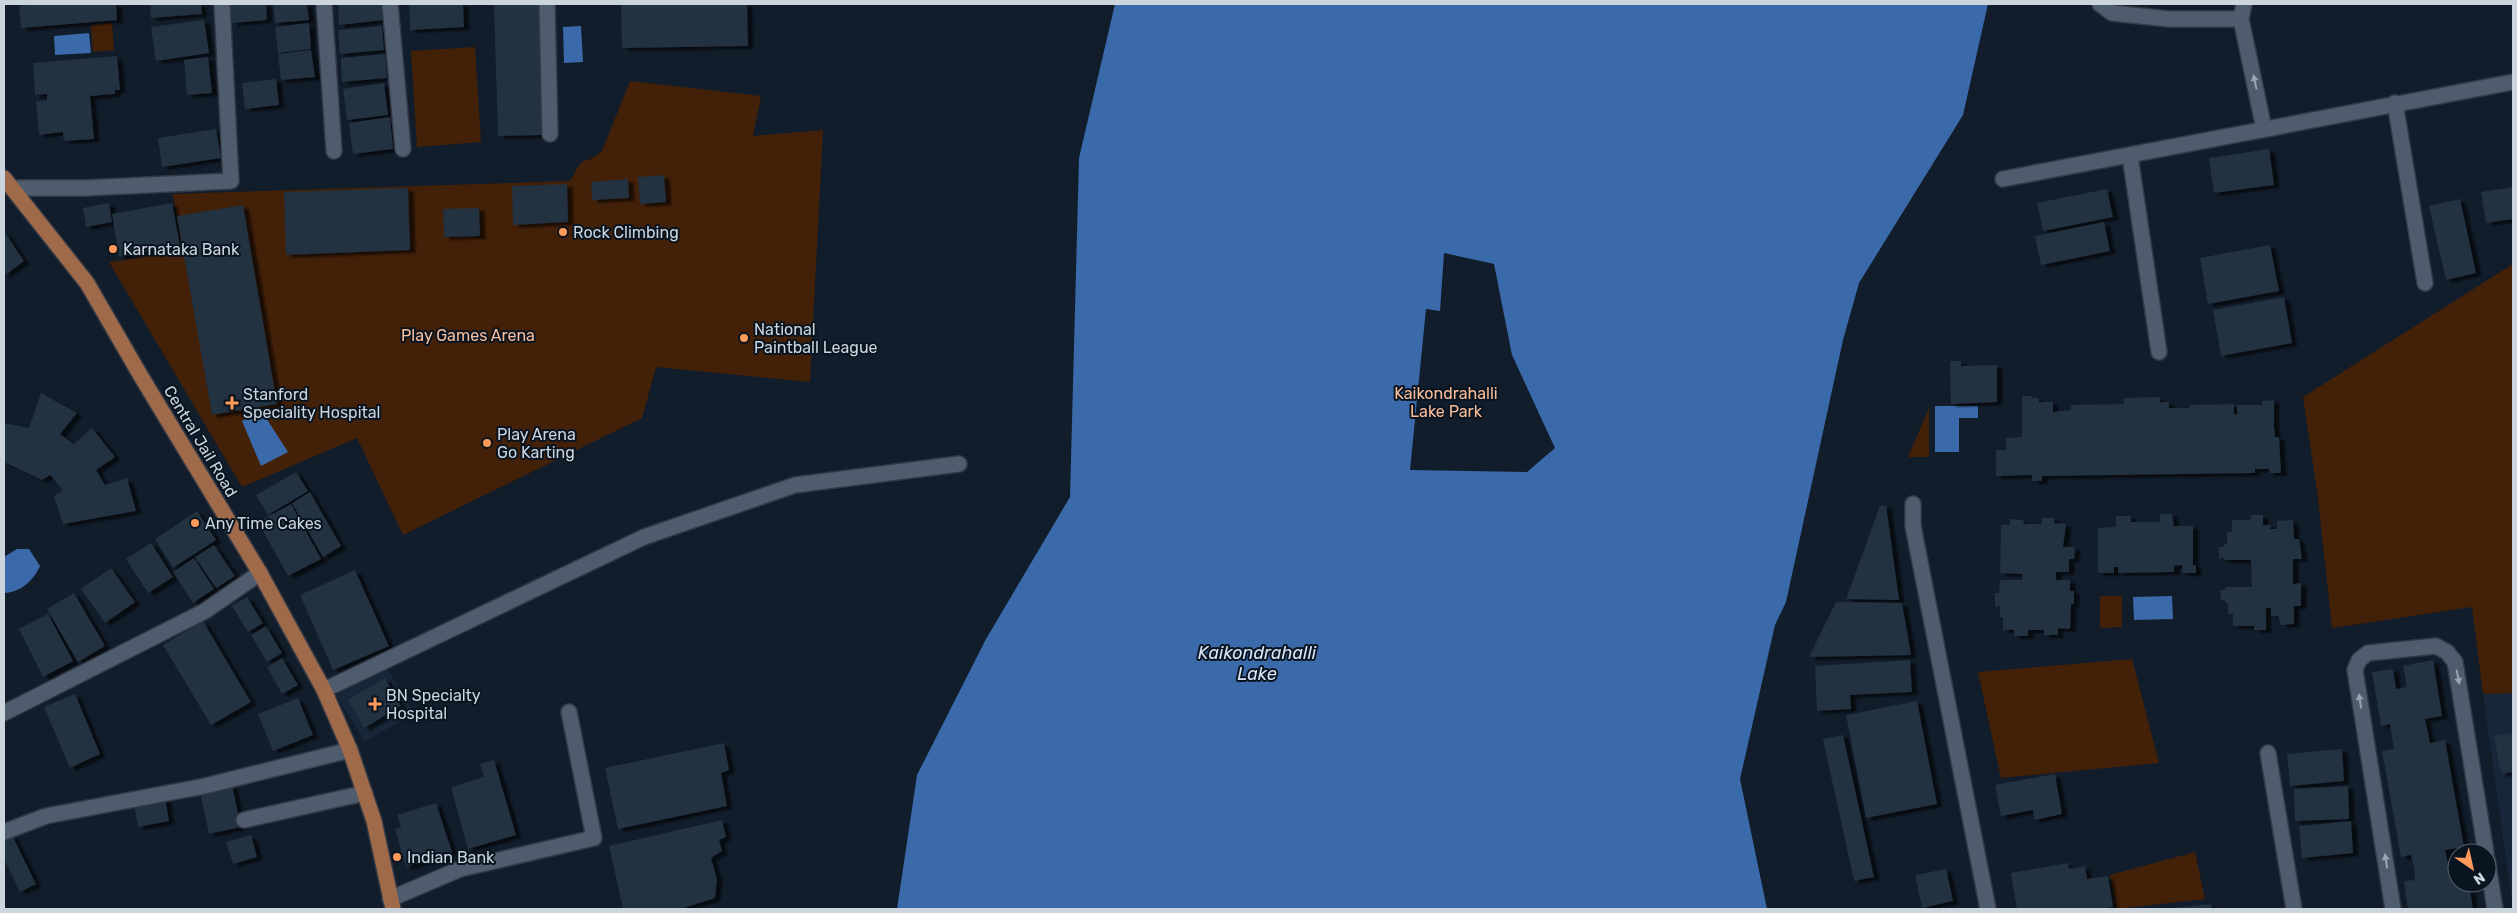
<svg xmlns="http://www.w3.org/2000/svg" width="2517" height="913" viewBox="0 0 2517 913" font-family="Rubik,sans-serif">
	<style>
		.built { fill: #172638 }
		.green { fill: #432008 }
		.water { fill: #3a6aa9; fill-rule: evenodd }
		.building { fill: #24303f; filter: url(#shadow) }
		.lines { fill: none; stroke-linecap: round; stroke-linejoin: round }
		.minor-casing { stroke: #323844; stroke-width: 18 }
		.major-casing { stroke: #323844; stroke-width: 18 }
		.minor { stroke: #4f5c6d; stroke-width: 15 }
		.major { stroke: #9f6a4a; stroke-width: 15 }
		.oneway { fill: #9aa4b1 }
		.poi-dot { fill: #ff9a5b; stroke: #091421; stroke-width: 2 }
		.labels { text-anchor: middle; stroke-width: 4; stroke-linejoin: round; paint-order: stroke }
		.poi-label { font-size: 16px; fill: #ccd4de; stroke: #091421; text-anchor: start }
		.park-label { font-size: 16px; fill: #fabd99; stroke: #091421 }
		.street-label { font-size: 16px; fill: #ccd4de; stroke: #091421 }
		.water-label { font-size: 18px; font-style: italic; fill: #d6e3f5; stroke: #091421 }
	</style>
	<defs>
		<filter id="shadow"><feDropShadow dx="5.5" dy="3" stdDeviation="1" flood-color="#0009"/></filter>
	</defs>
	<rect width="100%" height="100%" fill="#121d2b"/>
	<g class="built">
		<path d="M385,665L414,713L365,742L336,695Z"/>
		<path d="M2513,693V909L2483,694Z"/>
	</g>
	<g class="green">
		<path d="M112,23L114,50L93,52L91,25Z"/>
		<path d="M475,47L481,142L417,147L411,51Z"/>
		<path d="M630,81L761,96L753,136L823,130L810,382L656,367L642,418L403,535L357,438L242,487L109,262L182,251L173,194L570,181L581,162L591,159L602,151Z"/>
		<path d="M2513,264V693L2483,694L2472,607L2332,628L2318,498L2303,397Z"/>
		<path d="M1929,408V457H1908Z"/>
		<path d="M2100,596H2122V627L2100,628Z"/>
		<path d="M2132,659L2159,763L2001,778L1978,672Z"/>
		<path d="M2195,852L2205,899L2116,909L2110,875Z"/>
	</g>
	<g class="water">
		<path d="M1115,4H1988L1963,115L1859,283L1843,340L1786,602L1775,625L1740,779L1767,909H897L917,775L986,639L1070,497L1079,158ZM1444,253L1494,264L1512,355L1555,448L1527,472L1410,470L1426,309L1440,311Z"/>
		<path d="M581,26L583,62L564,63L563,27Z"/>
		<path d="M89,33L91,53L55,55L54,36Z"/>
		<path d="M1935,406H1978V418H1959V452H1935Z"/>
		<path d="M261,410L288,452L261,466L242,421Z"/>
		<path d="M17,549H29L40,566C33,581 21,592 4,593V557Z"/>
		<path d="M2172,596L2173,619L2134,620L2133,597Z"/>
	</g>
	<g class="building">
		<path d="M39,4H116L117,20L21,28L19,6Z"/>
		<path d="M150,4H201L202,14L151,18Z"/>
		<path d="M230,4H266L267,20L232,23Z"/>
		<path d="M273,4H307L309,20L275,23Z"/>
		<path d="M338,4H382L384,20L339,25Z"/>
		<path d="M409,4H463L464,27L410,30Z"/>
		<path d="M494,4H539L543,135L498,136Z"/>
		<path d="M621,4H747L748,46L622,48Z"/>
		<path d="M204,20L209,53L156,61L151,27Z"/>
		<path d="M309,23L311,49L278,53L275,27Z"/>
		<path d="M382,26L384,50L340,54L338,30Z"/>
		<path d="M311,50L315,77L281,80L278,54Z"/>
		<path d="M385,54L387,78L342,82L341,58Z"/>
		<path d="M117,56L120,90H115V94L90,96L94,139L64,141L63,132L39,135L36,101L47,100V94L35,95L33,63Z"/>
		<path d="M208,57L212,93L187,95L184,60Z"/>
		<path d="M276,79L279,105L245,109L242,83Z"/>
		<path d="M384,83L388,115L347,120L343,89Z"/>
		<path d="M390,117L393,149L353,154L349,123Z"/>
		<path d="M216,129L221,158L162,167L158,138Z"/>
		<path d="M2269,149L2274,185L2214,193L2209,158Z"/>
		<path d="M664,175L666,202L640,204L638,177Z"/>
		<path d="M628,179L629,198L592,200L591,182Z"/>
		<path d="M567,184L568,222L513,225L512,186Z"/>
		<path d="M2513,187V219L2486,223L2481,192Z"/>
		<path d="M408,188L410,250L286,255L284,192Z"/>
		<path d="M2107,189L2113,217L2043,231L2037,203Z"/>
		<path d="M2460,199L2476,273L2446,280L2429,206Z"/>
		<path d="M109,203L112,222L86,227L83,208Z"/>
		<path d="M172,203L180,246L119,257L112,214Z"/>
		<path d="M243,205L277,404L212,415L177,216Z"/>
		<path d="M479,208L480,236L444,237L443,209Z"/>
		<path d="M2104,222L2110,251L2041,265L2035,236Z"/>
		<path d="M4,231L24,261L4,276Z"/>
		<path d="M2270,245L2279,291L2208,304L2200,258Z"/>
		<path d="M2284,297L2292,343L2221,356L2213,310Z"/>
		<path d="M1950,361H1961V366L1997,365V402L1951,404Z"/>
		<path d="M41,393L77,413L60,434L74,444L92,428L115,457L96,470L105,485L127,478L136,511L63,524L54,496L63,490L50,475L42,480L4,462V423L29,428Z"/>
		<path d="M2022,396H2032V398H2039V402H2053V412L2071,410V405L2124,404L2123,398L2160,397V402H2169V408H2190V405L2234,404V414H2237V405H2262V401L2274,400V426L2275,437H2279L2281,473H2269V469H2255V473L2042,476V481H2032V475L1996,476V450H2006V438L2022,437Z"/>
		<path d="M296,472L308,491L268,515L256,495Z"/>
		<path d="M310,492L341,546L323,557L292,503Z"/>
		<path d="M291,504L321,559L288,576L258,522Z"/>
		<path d="M1886,505L1899,600L1846,599L1880,506Z"/>
		<path d="M197,511L216,540L173,568L155,539Z"/>
		<path d="M2160,514H2172L2174,526H2193V565H2196V573H2182V565L2174,566V572L2118,573V567H2114V573H2098V528L2116,527V516H2131V522H2160Z"/>
		<path d="M2251,515H2263V525H2271L2270,529H2277V521L2293,520L2294,539H2299L2302,559H2293V584L2301,583V606H2294V624L2281,625L2278,616H2271V608H2266V630H2254V626H2233V614H2228V603H2225V600H2221L2220,590H2225V587H2252L2251,560H2224V558H2219V547H2224V544H2227V532H2232V520H2251Z"/>
		<path d="M2042,518H2054V523L2066,524L2063,547H2075L2074,559H2069V572H2056V580H2070V591H2074V604H2071L2070,629L2058,628V635H2044V630H2028V636H2014V630H2003V617H2000V606L1995,607V593H1999L2000,580H2022V574L2000,573L2001,525H2010V519L2023,520L2024,524H2042Z"/>
		<path d="M151,543L173,577L148,593L126,559Z"/>
		<path d="M214,545L235,576L216,588L195,557Z"/>
		<path d="M194,558L214,589L193,603L173,572Z"/>
		<path d="M111,568L135,602L105,623L81,589Z"/>
		<path d="M355,570L389,646L333,670L300,595Z"/>
		<path d="M74,593L105,646L78,662L47,609Z"/>
		<path d="M247,597L263,623L248,632L232,606Z"/>
		<path d="M1836,602L1902,603L1911,655L1809,657Z"/>
		<path d="M48,614L73,661L43,677L19,629Z"/>
		<path d="M203,621L251,702L211,725L163,645Z"/>
		<path d="M266,626L282,653L267,662L251,635Z"/>
		<path d="M282,658L298,685L282,694L267,667Z"/>
		<path d="M1910,660L1912,692L1850,695L1851,709L1817,711L1815,666Z"/>
		<path d="M2433,660L2442,716L2425,719L2430,743L2445,740L2464,847L2445,850L2450,874L2457,873V883H2469L2473,909H2408L2404,881L2415,880L2414,868L2411,855L2401,857L2382,751L2394,749L2390,724L2381,726L2372,672L2393,669L2396,689L2407,687L2403,666Z"/>
		<path d="M385,678L401,706L364,728L348,700Z"/>
		<path d="M75,694L100,754L70,768L44,707Z"/>
		<path d="M298,698L313,735L273,751L258,714Z"/>
		<path d="M1917,701L1937,804L1866,818L1846,715Z"/>
		<path d="M2512,733L2513,772L2501,774L2494,736Z"/>
		<path d="M1843,735L1874,877L1854,881L1823,739Z"/>
		<path d="M724,743L729,770L721,773L727,806L618,829L605,768Z"/>
		<path d="M2342,749L2344,781L2290,786L2287,754Z"/>
		<path d="M494,760L516,835L468,849L451,787L484,777L480,764Z"/>
		<path d="M2055,774L2062,814L2034,820L2033,810L2001,816L1995,785Z"/>
		<path d="M232,785L241,827L209,834L200,792Z"/>
		<path d="M2348,786L2349,819L2295,821L2294,789Z"/>
		<path d="M165,798L169,821L138,827L134,804Z"/>
		<path d="M436,803L452,852L406,867L395,829L401,827L397,815Z"/>
		<path d="M722,820L726,837L719,840L722,851L711,858L717,879L715,898L681,909H623L609,846Z"/>
		<path d="M2351,821L2353,853L2302,858L2299,826Z"/>
		<path d="M12,835L36,884L20,892L4,859V839Z"/>
		<path d="M251,835L257,857L233,864L226,842Z"/>
		<path d="M2068,863L2069,869L2085,866L2087,879L2108,876L2113,907L2100,909H2017L2011,873Z"/>
		<path d="M1946,869L1953,901L1922,908L1915,875Z"/>
		<path d="M2211,904L2212,909H2172V908Z"/>
	</g>
	<g class="lines">
		<defs>
			<g id="minor">
				<path d="M324,4L334,151"/>
				<path d="M390,4L403,149"/>
				<path d="M547,4L550,134"/>
				<path d="M2100,4L2112,13L2169,19H2241"/>
				<path d="M2244,4L2241,19L2264,129"/>
				<path d="M2395,103L2425,283"/>
				<path d="M2130,156L2159,352"/>
				<path d="M2003,179L2513,82"/>
				<path d="M12,188H85L231,181L222,4"/>
				<path d="M1913,504V526L1988,909"/>
				<path d="M324,690L644,537L795,485L959,464"/>
				<path d="M4,713L205,611L260,573"/>
				<path d="M2268,753L2294,909"/>
				<path d="M244,820L365,793"/>
				<path d="M4,832L46,816L205,786L350,750"/>
				<path d="M2487,859L2495,909"/>
				<path d="M390,899L460,869L594,838L569,712"/>
				<path d="M2393,909L2355,670L2359,660L2368,653L2436,646L2447,652L2455,662L2486,853"/>
			</g>
			<path id="major" d="M4,178L87,283L142,378L260,573L324,690L350,750L374,821L393,909"/>
		</defs>
		<use href="#minor" class="minor-casing"/>
		<use href="#major" class="major-casing"/>
		<use href="#minor" class="minor"/>
		<use href="#major" class="major"/>
	</g>
	<defs><path id="oneway-solid" d="M-6-.8H1V-3.2L6.5 0L1 3.2V.8H-6Z" transform="scale(1.25)"/></defs>
	<g class="oneway">
		<use href="#oneway-solid" transform="translate(2255 82) rotate(-102)"/>
		<use href="#oneway-solid" transform="translate(2458 677) rotate(79)"/>
		<use href="#oneway-solid" transform="translate(2360 701) rotate(-99)"/>
		<use href="#oneway-solid" transform="translate(2386 861) rotate(-99)"/>
	</g>
	<g class="poi-dot">
		<circle cx="563" cy="232" r="5"/>
		<circle cx="113" cy="249" r="5"/>
		<circle cx="744" cy="338" r="5"/>
		<path d="M229.5 395.5h5v5h5v5h-5v5h-5v-5h-5v-5h5z"/>
		<circle cx="487" cy="443" r="5"/>
		<circle cx="195" cy="523" r="5"/>
		<path d="M372.5 696.5h5v5h5v5h-5v5h-5v-5h-5v-5h5z"/>
		<circle cx="397" cy="857" r="5"/>
	</g>
	<g class="labels">
		<g class="poi-label">
			<text x="573" y="238">Rock Climbing</text>
			<text x="123" y="255">Karnataka Bank</text>
			<text x="754" y="335">National<tspan x="754" dy="18">Paintball League</tspan></text>
			<text x="243" y="400">Stanford<tspan x="243" dy="18">Speciality Hospital</tspan></text>
			<text x="497" y="440">Play Arena<tspan x="497" dy="18">Go Karting</tspan></text>
			<text x="205" y="529">Any Time Cakes</text>
			<text x="386" y="701">BN Specialty<tspan x="386" dy="18">Hospital</tspan></text>
			<text x="407" y="863">Indian Bank</text>
		</g>
		<g class="park-label">
			<text x="468" y="341">Play Games Arena</text>
			<text x="1446" y="399">Kaikondrahalli<tspan x="1446" dy="18">Lake Park</tspan></text>
		</g>
		<g class="street-label">
			<text transform="translate(201 441) rotate(59)" y="6">Central Jail Road</text>
		</g>
		<g class="water-label">
			<text x="1257" y="659">Kaikondrahalli<tspan x="1257" dy="21">Lake</tspan></text>
		</g>
	</g>
	<rect width="2517" height="913" fill="none" stroke="#ccd4de" stroke-width="10"/>
	<g transform="translate(2472 868) rotate(146)"><circle r="24" fill="#091421" stroke="#57616d"/>
	<path d="M0-4L9 19L0 12L-9 19Z" fill="#ff9a5b"/>
	<text y="-8" font-size="14" font-weight="bold" text-anchor="middle" fill="#ccd4de">N</text>
	</g>
</svg>
